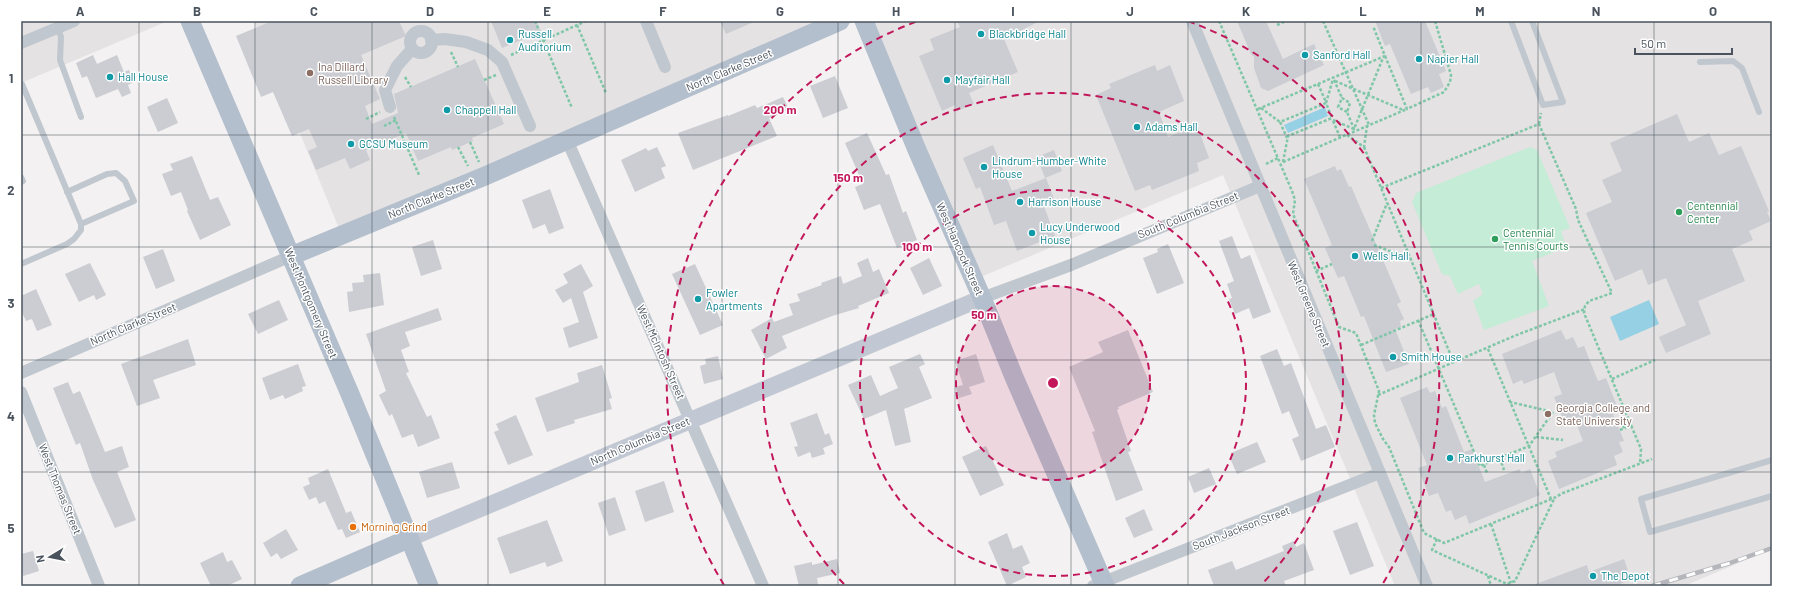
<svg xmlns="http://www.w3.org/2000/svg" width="1793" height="607" viewBox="0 0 1793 607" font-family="Barlow,sans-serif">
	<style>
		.education { fill: #e4e2e2 }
		.green { fill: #c4ecd6 }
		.water { fill: #95d0e5 }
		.building { fill: #cbcdd3 }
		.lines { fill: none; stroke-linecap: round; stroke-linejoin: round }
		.path { stroke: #7fc7a8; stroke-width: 2.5; stroke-dasharray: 3 2; stroke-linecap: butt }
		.lane { stroke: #c0c7ce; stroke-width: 6 }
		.street { stroke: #c0c7ce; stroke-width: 12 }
		.secondary { stroke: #c1c8d3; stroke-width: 17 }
		.primary { stroke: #b4bfcd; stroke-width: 19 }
		.rail-casing { stroke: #b4b6bb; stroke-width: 4.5 }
		.rail { stroke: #fff; stroke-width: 3; stroke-dasharray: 9; stroke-linecap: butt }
		.grid { fill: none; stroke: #4a535d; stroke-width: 1; stroke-opacity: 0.55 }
		.ring { fill: none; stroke: #c2185b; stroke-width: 2; stroke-dasharray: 7 5 }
		.culture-dot { fill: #0f9aa8; stroke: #fff; stroke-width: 1.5 }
		.education-dot { fill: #8d6e63; stroke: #fff; stroke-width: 1.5 }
		.leisure-dot { fill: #2e9e5b; stroke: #fff; stroke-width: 1.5 }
		.food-dot { fill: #e8710a; stroke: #fff; stroke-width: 1.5 }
		.labels { text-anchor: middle; stroke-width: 3; stroke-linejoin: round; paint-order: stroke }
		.culture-label { font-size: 11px; fill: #0d838f; stroke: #fff; text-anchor: start }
		.education-label { font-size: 11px; fill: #785e54; stroke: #fff; text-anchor: start }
		.street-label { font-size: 11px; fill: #4a535d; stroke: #fff }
		.leisure-label { font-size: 11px; fill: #27864d; stroke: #fff; text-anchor: start }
		.food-label { font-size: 11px; fill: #c56008; stroke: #fff; text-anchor: start }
		.centre { fill: #c2185b; stroke: #fff; stroke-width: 2 }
		.ring-label { font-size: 12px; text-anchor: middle; font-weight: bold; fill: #c2185b; stroke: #fff; stroke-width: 3; stroke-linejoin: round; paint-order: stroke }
		.neatline { fill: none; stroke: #4a535d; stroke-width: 1.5 }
		.grid-label { font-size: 13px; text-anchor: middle; font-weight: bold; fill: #4a535d }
	</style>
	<rect width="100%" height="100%" fill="#f3f1f1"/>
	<g class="education">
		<path d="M21,21H168L21,83Z"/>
		<path d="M254,21H856L345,243Z"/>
		<path d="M862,21H1772V549L1684,586H1395L1223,175L976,279Z"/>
	</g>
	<path class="green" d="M1530,147L1537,150L1570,228L1561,231L1566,247L1532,261L1549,306L1484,330L1473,301L1483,294L1479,284L1458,294L1450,276L1442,274L1412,202L1416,193Z"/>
	<g class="water">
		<path d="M1325,107L1328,116L1288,133L1284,125Z"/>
		<path d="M1649,300L1659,324L1620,341L1610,317Z"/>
	</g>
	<g class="building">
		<path d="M272,21H399L406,36L361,55L380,99L365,106L372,124L398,113L394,94L475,59L504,124L472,138L473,141L452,150L451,147L418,161L406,133L366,150L370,160L350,169L345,158L316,170L308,151L317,147L309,129L292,136L273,92L261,97L236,36Z"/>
		<path d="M491,21H536L541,32L502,48Z"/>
		<path d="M720,21H756L726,34Z"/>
		<path d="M957,21H1040L1004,39L1018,72L969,93L974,104L957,111L955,105L942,111L919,56L934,50L930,39L960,27Z"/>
		<path d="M1237,21H1266L1283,59L1314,44L1324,65L1268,91L1261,88L1254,68V57L1251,54Z"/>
		<path d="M1375,21H1425L1446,71L1439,74L1444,87L1431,93L1428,87L1411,94L1390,44L1385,46Z"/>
		<path d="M93,55L97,64L117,55L124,72L129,70L134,82L128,85L131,93L122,97L118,89L96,98L87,76L82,78L76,63Z"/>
		<path d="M1155,65L1157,71L1170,65L1184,101L1159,112L1168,137L1197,125L1209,158L1197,163L1199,171L1152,190L1150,185L1135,191L1096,95L1111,88L1109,84Z"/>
		<path d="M835,76L848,108L823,118L810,86Z"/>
		<path d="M783,97L789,110L769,118L777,136L693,170L678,133L728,115V116L755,105L757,108Z"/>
		<path d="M167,98L178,123L158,132L147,107Z"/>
		<path d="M1677,114L1689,142L1709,133L1719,155L1741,146L1769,211L1767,212L1771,221L1749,231L1753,240L1732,249L1745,281L1698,301L1711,334L1666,353L1659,337L1686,325L1666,278L1648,285L1642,269L1615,281L1586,213L1612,202L1602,180L1622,171L1610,143Z"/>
		<path d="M867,133L886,175L889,174L903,213L906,211L917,240L897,248L880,204L864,210L855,187L863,184L845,143Z"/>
		<path d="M993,145L1012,191L1046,178L1055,202L1044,206L1055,236L1017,251L1006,221L994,225L980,187L976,189L963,158Z"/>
		<path d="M657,147L666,166L661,168L665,178L635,192L621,160L646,148L648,151Z"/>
		<path d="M1054,150L1062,171L1045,178L1037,157Z"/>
		<path d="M192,156L210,200L218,197L231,225L200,240L187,211L188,210L181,192L171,196L162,174L173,170L170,164Z"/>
		<path d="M1335,166L1337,171L1341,169L1349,187L1351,186L1401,302L1397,304L1404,319L1400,321L1401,327L1395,329L1409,364L1386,372L1364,316L1361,317L1344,276L1338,278L1325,248L1332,245L1304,179Z"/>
		<path d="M550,189L564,228L549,234L545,224L533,229L522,200Z"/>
		<path d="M1232,236L1241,259L1250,255L1271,312L1253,319L1249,308L1235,314L1229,299L1232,298L1227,284L1234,281L1219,241Z"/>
		<path d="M433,240L442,269L421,276L412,247Z"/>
		<path d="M1168,244L1184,283L1157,294L1143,258L1158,252L1157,249Z"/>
		<path d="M163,249L175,281L156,289L143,257Z"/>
		<path d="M868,258L873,272L879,269L889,293L858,306L859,308L832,316L782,336L787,348L766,359L751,330L772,318L774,322L793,315L789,304L800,301L797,294L822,285L821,283L841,276L843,284L862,276L857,263Z"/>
		<path d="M929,258L942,286L923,295L910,268Z"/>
		<path d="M90,263L106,295L96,300L94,295L79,302L65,274Z"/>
		<path d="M581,264L593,286L583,292L598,338L569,348L563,328L579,322L571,298L563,303L555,290L568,283L563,274Z"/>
		<path d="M695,264L723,325L700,335L672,274Z"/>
		<path d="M380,273L384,305L349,312L347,292L353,291L352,283L364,282L363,275Z"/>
		<path d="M36,289L52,325L37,331L32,319L26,321L21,310V296Z"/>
		<path d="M279,300L288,320L258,334L248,314Z"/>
		<path d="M438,308L442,320L405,332L410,346L401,350L409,372L406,373L427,417L431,415L440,438L418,447L413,434L402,438L392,414L389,416L379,395L386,391L366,334Z"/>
		<path d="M1128,330L1153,392L1118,407L1119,409L1117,410L1131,451L1128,452L1143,490L1116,501L1092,432L1095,431L1069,367L1103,352L1098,342Z"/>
		<path d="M1561,330L1566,340L1573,337L1578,348L1584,346L1598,381L1606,378L1617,406L1611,409L1624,441L1619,442L1623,452L1614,456L1617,465L1559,489L1548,461L1557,457L1555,452L1583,441L1575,420L1565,424L1554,397L1562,394L1554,372L1524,384L1522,380L1513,384L1502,354Z"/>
		<path d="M188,339L196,365L153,380L160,398L137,406L121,364Z"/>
		<path d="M1277,349L1284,366L1291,363L1316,429L1326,425L1335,447L1301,461L1292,439L1299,436L1289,411L1282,414L1260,356Z"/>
		<path d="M920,354L925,364L919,367L932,398L904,409L911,442L895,446L886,410L864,419L848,385L871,375L880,396L898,388L889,367Z"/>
		<path d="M976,354L985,382L969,387L972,394L959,398L955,387L963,385L955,361Z"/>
		<path d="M718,356L723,379L704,384L700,366L706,364L705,359Z"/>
		<path d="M298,364L306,386L302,387L303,391L285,399L283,395L270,400L262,378Z"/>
		<path d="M602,365L612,398L609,399L612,409L574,420L575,423L547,432L535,398L579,382L577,373Z"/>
		<path d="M68,382L73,394L80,391L105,452L122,446L129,467L117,472L136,520L115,528L93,480L80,443L76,445L53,388Z"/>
		<path d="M1427,387L1430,393L1435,391L1442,408L1446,406L1464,452L1472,449L1485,482L1520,469L1521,473L1530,469L1540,495L1469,524L1466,515L1455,520L1451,510L1446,512L1438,493L1429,496L1418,468L1427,465L1400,398Z"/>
		<path d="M817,413L825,435L829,433L833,444L823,448L825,454L812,458L810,452L798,457L794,447L798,446L790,423Z"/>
		<path d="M516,415L533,455L508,465L494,432L499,430L496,424Z"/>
		<path d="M1257,442L1266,462L1237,474L1230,458L1233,457L1231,453Z"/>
		<path d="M986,446L1004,485L980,496L962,457Z"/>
		<path d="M452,462L460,488L427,498L419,472Z"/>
		<path d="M1209,468L1216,484L1194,493L1188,477Z"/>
		<path d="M328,469L346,513L351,511L360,532L346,538L342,529L338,530L325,501L319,504L316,497L309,500L303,487L310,484L308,478Z"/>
		<path d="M664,481L674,512L645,522L635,491Z"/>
		<path d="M615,497L626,530L609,536L598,503Z"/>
		<path d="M1144,509L1153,530L1134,538L1125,518Z"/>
		<path d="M547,520L563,561L547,567L545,562L510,574L497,538Z"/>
		<path d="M1357,522L1374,566L1350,575L1333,531Z"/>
		<path d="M286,529L298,550L281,559L277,553L271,557L263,543Z"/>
		<path d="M1007,533L1013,549L1022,545L1030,563L1022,567L1026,577L1007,586L988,542Z"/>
		<path d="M1294,541L1296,547L1304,543L1314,570L1284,581L1286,586H1214L1208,570L1232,561L1236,570L1284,551L1282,546Z"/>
		<path d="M33,551L39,571L23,576L21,570V554Z"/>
		<path d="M223,552L227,562L232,560L242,579L227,586H211L200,563Z"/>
		<path d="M837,559L840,573L817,578L818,585L799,586L794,566L812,562V565Z"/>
		<path d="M1624,559L1631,580L1614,586H1533V585L1587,565L1589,572Z"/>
	</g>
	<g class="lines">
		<g class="path">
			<path d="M535,21L572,108"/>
			<path d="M1219,21L1292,191L1295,200L1293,214L1339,327L1356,333L1379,391L1374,415L1375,423L1383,439L1389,447L1424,533L1444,543L1554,498L1563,493L1652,459"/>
			<path d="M1323,21L1369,125"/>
			<path d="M577,25L606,93"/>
			<path d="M1277,25L1286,21"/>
			<path d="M451,52L458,67"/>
			<path d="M511,55L586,21"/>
			<path d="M1385,56L1407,109L1444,92L1450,82L1451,75L1435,21"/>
			<path d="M405,77L411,87"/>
			<path d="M484,80L496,75"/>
			<path d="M1334,80L1342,98"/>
			<path d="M1335,81L1403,110"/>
			<path d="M1318,84L1326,102"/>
			<path d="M1326,103L1333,79"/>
			<path d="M1261,108L1280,122"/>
			<path d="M1258,109L1385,56L1373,26"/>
			<path d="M1347,112L1338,107L1342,98L1350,103L1347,112L1354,129"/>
			<path d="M394,117L419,175"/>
			<path d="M366,119L380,112"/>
			<path d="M1333,120L1354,129L1383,58"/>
			<path d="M1333,121L1340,137"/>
			<path d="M1539,124L1541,113"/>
			<path d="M384,126L396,120"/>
			<path d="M1347,135L1364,147L1367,126"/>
			<path d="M470,142L479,162"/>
			<path d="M458,147L468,166"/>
			<path d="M1364,147L1454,363"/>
			<path d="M1283,162L1288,136L1332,118L1326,103L1280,122L1287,138"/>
			<path d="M1283,162L1407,109"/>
			<path d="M1266,164L1278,158"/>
			<path d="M1381,188L1539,124L1576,209L1578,220L1612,293L1589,301L1585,306L1584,313L1641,449L1640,464"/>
			<path d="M1372,241L1387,203"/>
			<path d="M1374,245L1411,259"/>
			<path d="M1316,271L1332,264"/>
			<path d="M1418,320L1480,466L1529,446L1553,412L1510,402"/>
			<path d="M1361,345L1434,314"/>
			<path d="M1488,349L1551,499"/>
			<path d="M1612,379L1655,360"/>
			<path d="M1378,395L1514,336L1585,309"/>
			<path d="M1617,424L1621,421L1624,428"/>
			<path d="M1620,430L1632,425"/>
			<path d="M1536,437L1563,440"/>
			<path d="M1500,458L1504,470"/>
			<path d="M1484,465L1487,473"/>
			<path d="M1491,524L1511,583"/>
			<path d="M1437,539L1432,550L1507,584L1515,581L1554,499"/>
			<path d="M1488,576L1491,586"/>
		</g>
		<g class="lane">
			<path d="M1511,21L1543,105L1563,102L1532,21"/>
			<path d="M58,28L61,37L60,60L81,117"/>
			<path d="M1700,62L1733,61L1742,68L1759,112"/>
			<path d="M21,85L22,84L81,224V230L74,239L67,244L21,264"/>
			<path d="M21,177L23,181L21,182"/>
			<path d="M67,192L107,174L116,173L125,181L134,201L81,224"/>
			<path d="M1772,460L1641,499L1650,532L1772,496"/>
		</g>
		<g class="street">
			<path d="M646,21L665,67"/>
			<path d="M1192,21L1427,586"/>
			<circle cx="421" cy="42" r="11"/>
			<path d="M431,40L445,39L466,42L488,50L502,62L530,126"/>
			<path d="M21,43L74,21"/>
			<path d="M390,107L385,90L397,66L412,49"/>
			<path d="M567,140L763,586"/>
			<path d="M982,298L1071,265L1260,186"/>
			<path d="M21,373L291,256"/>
			<path d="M21,392L99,586"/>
			<path d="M1093,586L1380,473"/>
		</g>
		<path class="secondary" d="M408,539L982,298"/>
		<g class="primary">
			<path d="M190,21L350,394L429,586"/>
			<path d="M864,21L917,150L982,298L1014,377L1105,586"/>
			<path d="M291,256L485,176L840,21"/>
			<path d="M300,586L408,539"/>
		</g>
		<defs>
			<path id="rail" d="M1652,586L1730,563L1772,548"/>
		</defs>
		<use href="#rail" class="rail-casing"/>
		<use href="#rail" class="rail"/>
	</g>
	<path class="grid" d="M139,21V586M255,21V586M372,21V586M488,21V586M605,21V586M722,21V586M838,21V586M955,21V586M1071,21V586M1188,21V586M1305,21V586M1421,21V586M1538,21V586M1654,21V586M21,135H1772M21,247H1772M21,360H1772M21,472H1772"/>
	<circle cx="1053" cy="383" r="97" fill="#c2185b" fill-opacity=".12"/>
	<g class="ring">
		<circle cx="1053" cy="383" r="97"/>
		<circle cx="1053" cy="383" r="193"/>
		<path d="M844 584A290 290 0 1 1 1262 584"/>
		<path d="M724 585A386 386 0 0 1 918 21M1188 21A386 386 0 0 1 1382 585"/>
	</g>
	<g class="culture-dot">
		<circle cx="981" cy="34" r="4"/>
		<circle cx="510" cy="40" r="4"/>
		<circle cx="1305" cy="55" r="4"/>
		<circle cx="1419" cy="59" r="4"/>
		<circle cx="110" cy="77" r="4"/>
		<circle cx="947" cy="80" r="4"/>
		<circle cx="447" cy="110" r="4"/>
		<circle cx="1137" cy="127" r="4"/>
		<circle cx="351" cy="144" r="4"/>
		<circle cx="984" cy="167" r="4"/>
		<circle cx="1020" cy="202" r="4"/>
		<circle cx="1032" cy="233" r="4"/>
		<circle cx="1355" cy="256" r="4"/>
		<circle cx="698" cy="299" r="4"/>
		<circle cx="1393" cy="357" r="4"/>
		<circle cx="1450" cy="458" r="4"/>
		<circle cx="1593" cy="576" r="4"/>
	</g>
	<g class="education-dot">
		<circle cx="310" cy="73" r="4"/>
		<circle cx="1548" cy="414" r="4"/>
	</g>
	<g class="leisure-dot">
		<circle cx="1679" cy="212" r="4"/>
		<circle cx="1495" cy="239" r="4"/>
	</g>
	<circle class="food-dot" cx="353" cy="527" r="4"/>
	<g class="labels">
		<g class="culture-label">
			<text x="518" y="38">Russell<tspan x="518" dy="13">Auditorium</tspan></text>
			<text x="989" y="38">Blackbridge Hall</text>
			<text x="1313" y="59">Sanford Hall</text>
			<text x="1427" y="63">Napier Hall</text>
			<text x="118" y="81">Hall House</text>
			<text x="955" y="84">Mayfair Hall</text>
			<text x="455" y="114">Chappell Hall</text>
			<text x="1145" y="131">Adams Hall</text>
			<text x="359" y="148">GCSU Museum</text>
			<text x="992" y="165">Lindrum-Humber-White<tspan x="992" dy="13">House</tspan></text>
			<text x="1028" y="206">Harrison House</text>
			<text x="1040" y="231">Lucy Underwood<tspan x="1040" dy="13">House</tspan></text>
			<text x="1363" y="260">Wells Hall</text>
			<text x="706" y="297">Fowler<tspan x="706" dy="13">Apartments</tspan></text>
			<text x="1401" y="361">Smith House</text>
			<text x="1458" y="462">Parkhurst Hall</text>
			<text x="1601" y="580">The Depot</text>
		</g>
		<g class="education-label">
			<text x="318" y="71">Ina Dillard<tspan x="318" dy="13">Russell Library</tspan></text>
			<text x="1556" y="412">Georgia College and<tspan x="1556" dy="13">State University</tspan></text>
		</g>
		<g class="street-label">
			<text transform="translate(729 70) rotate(-23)" y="4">North Clarke Street</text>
			<text transform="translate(431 198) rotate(-22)" y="4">North Clarke Street</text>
			<text transform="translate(1188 215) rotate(-22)" y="4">South Columbia Street</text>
			<text transform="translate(960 249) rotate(66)" y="4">West Hancock Street</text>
			<text transform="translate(311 303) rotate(67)" y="4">West Montgomery Street</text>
			<text transform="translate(1309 304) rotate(67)" y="4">West Greene Street</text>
			<text transform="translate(133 324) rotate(-23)" y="4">North Clarke Street</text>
			<text transform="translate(661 352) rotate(66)" y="4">West McIntosh Street</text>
			<text transform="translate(640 441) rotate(-23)" y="4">North Columbia Street</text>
			<text transform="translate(60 489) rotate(68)" y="4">West Thomas Street</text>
			<text transform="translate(1241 528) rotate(-21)" y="4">South Jackson Street</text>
		</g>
		<g class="leisure-label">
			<text x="1687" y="210">Centennial<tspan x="1687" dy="13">Center</tspan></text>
			<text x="1503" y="237">Centennial<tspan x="1503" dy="13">Tennis Courts</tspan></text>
		</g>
		<g class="food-label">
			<text x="361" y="531">Morning Grind</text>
		</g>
	</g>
	<circle cx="1053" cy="383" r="6" class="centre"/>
	<g class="ring-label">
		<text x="780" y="114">200 m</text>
		<text x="848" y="182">150 m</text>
		<text x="917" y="251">100 m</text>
		<text x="984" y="319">50 m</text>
	</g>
	<rect width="1793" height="607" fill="none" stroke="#ffffff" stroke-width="44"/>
	<g transform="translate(50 557) rotate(260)" stroke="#ffffff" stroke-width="3" paint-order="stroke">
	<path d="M0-3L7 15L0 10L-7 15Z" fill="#4a535d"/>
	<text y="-6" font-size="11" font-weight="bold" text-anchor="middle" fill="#4a535d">N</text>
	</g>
	<path d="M1635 48v6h97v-6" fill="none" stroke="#4a535d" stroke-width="2"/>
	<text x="1641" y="48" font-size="12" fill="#4a535d" stroke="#ffffff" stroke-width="3" paint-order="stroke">50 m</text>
	<rect x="22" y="22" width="1749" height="563" class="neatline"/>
	<g class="grid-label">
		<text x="80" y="16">A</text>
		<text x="197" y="16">B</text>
		<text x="314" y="16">C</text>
		<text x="430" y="16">D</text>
		<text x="547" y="16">E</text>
		<text x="663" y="16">F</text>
		<text x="780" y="16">G</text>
		<text x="896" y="16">H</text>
		<text x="1013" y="16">I</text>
		<text x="1130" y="16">J</text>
		<text x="1246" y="16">K</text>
		<text x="1363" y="16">L</text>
		<text x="1480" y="16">M</text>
		<text x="1596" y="16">N</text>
		<text x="1713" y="16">O</text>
		<text x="11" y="83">1</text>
		<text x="11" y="195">2</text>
		<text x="11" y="308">3</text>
		<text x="11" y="421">4</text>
		<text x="11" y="533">5</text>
	</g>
</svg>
